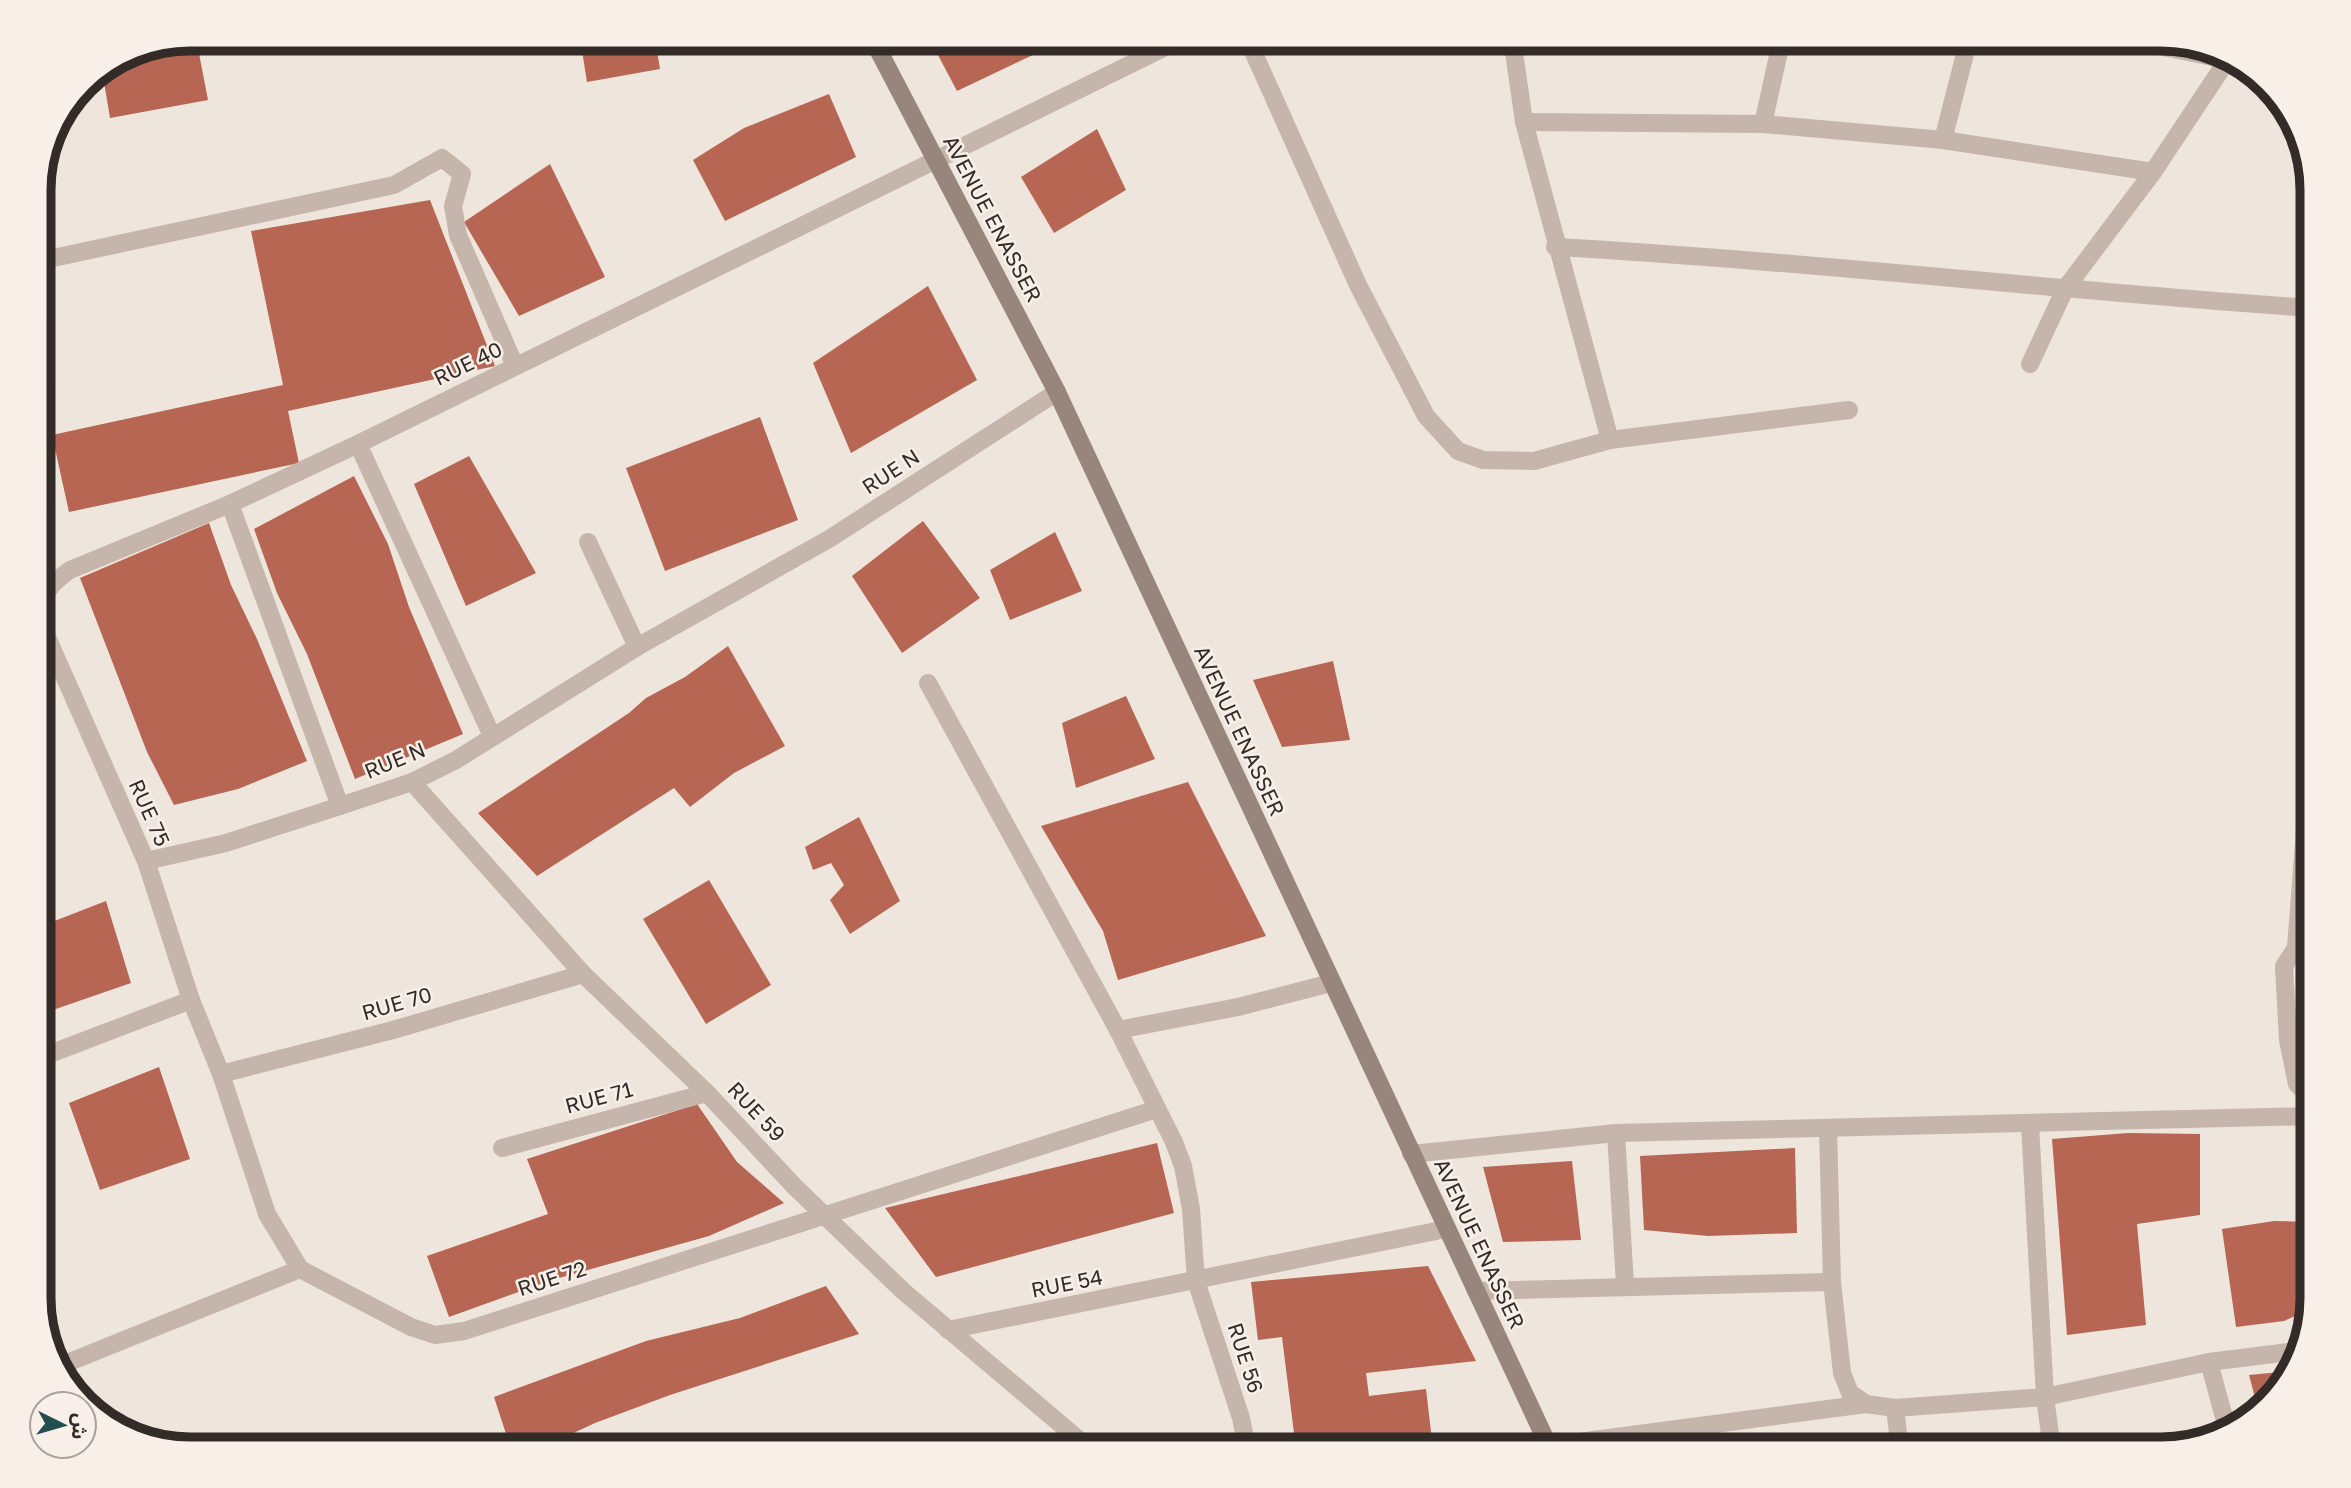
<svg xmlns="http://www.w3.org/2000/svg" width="2351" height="1488" viewBox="0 0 2351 1488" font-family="'Golos Text','Noto Sans Arabic',sans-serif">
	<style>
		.building { fill: #b66652 }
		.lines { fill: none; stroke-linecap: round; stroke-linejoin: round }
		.lane { stroke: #c5b5aa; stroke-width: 18 }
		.street { stroke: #c5b5aa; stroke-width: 18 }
		.secondary { stroke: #98857b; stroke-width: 18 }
		.labels { text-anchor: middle; stroke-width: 5; stroke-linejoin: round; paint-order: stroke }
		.street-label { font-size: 21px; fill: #332b28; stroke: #f7efe8 }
		.rim { fill: none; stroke: #332b28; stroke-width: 9 }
	</style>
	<rect width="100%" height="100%" fill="#eee5dc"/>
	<g class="building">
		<path d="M196,38L208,100L110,118L102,70L132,50Z"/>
		<path d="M580,38H655L660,69L587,82Z"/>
		<path d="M929,38H1051L1054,45L957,91Z"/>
		<path d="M829,94L856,157L725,221L693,160L744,128Z"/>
		<path d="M1097,129L1126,190L1054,233L1021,177Z"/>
		<path d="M550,164L605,277L519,316L464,222Z"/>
		<path d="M430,200L495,366L288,411L299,463L69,512L52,435L283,385L251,231Z"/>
		<path d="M928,286L977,380L851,453L813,363Z"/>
		<path d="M760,417L798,520L665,571L626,468Z"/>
		<path d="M469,456L536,573L466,606L414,484Z"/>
		<path d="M354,476L388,544L409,607L463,734L355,779L307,654L277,593L254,529Z"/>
		<path d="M923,521L980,598L902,653L852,576Z"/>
		<path d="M209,523L231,585L257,639L307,761L238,789L174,805L147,752L80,578Z"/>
		<path d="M1055,532L1082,591L1010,620L990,570Z"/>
		<path d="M728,646L785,746L734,773L690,807L674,788L537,876L478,813L629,713L646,698L685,677Z"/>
		<path d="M1333,661L1350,740L1282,747L1253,680Z"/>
		<path d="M1126,696L1155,759L1076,788L1062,723Z"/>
		<path d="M1188,782L1266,936L1118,980L1103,931L1041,826Z"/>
		<path d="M859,817L900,901L850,934L830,900L844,885L831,863L813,870L805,847Z"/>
		<path d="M709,880L771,985L706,1024L643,919Z"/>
		<path d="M106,901L131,983L50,1011L39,987V927Z"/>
		<path d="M159,1067L190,1159L100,1190L69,1103Z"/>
		<path d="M697,1104L737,1162L784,1203L709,1236L552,1280L449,1317L427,1256L548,1214L527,1159Z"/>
		<path d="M2128,1133L2200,1134V1215L2137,1224L2146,1325L2067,1335L2052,1139Z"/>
		<path d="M1157,1143L1174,1213L936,1277L885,1208Z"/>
		<path d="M1795,1148L1797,1233L1708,1236L1644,1230L1640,1156Z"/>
		<path d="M1572,1161L1581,1240L1503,1242L1483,1167Z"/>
		<path d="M2274,1221L2312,1222V1299L2309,1310L2284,1321L2236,1327L2222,1229Z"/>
		<path d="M1428,1266L1476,1361L1366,1373L1369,1396L1426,1389L1433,1449H1296L1282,1337L1258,1340L1251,1282Z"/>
		<path d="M826,1286L859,1334L670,1395L595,1423L539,1449H511L494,1397L646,1341L740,1318Z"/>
		<path d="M2291,1371L2287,1382L2258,1409L2249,1375Z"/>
	</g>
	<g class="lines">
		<path class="lane" d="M2312,944L2296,948L2284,966L2288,1040L2297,1084L2312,1099"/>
		<g class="street">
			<path d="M1247,38L1358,285L1426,416L1458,451L1483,460L1534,461L1610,440L1849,410"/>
			<path d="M1512,38L1524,122L1610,440"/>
			<path d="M2119,38L2242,63"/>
			<path d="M1524,122L1763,124L1943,140L2153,172"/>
			<path d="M1763,124L1782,38"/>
			<path d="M1943,140L1969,38"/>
			<path d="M1555,247C1808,261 2060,291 2312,308"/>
			<path d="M39,261L394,185L442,158L462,174L453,206L458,235L515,366"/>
			<path d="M2030,364L2065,289L2153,172L2228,59"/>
			<path d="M358,444L492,736"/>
			<path d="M230,504L340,806"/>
			<path d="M588,542L637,647"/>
			<path d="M39,618C43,593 50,584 70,570L230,504L358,444L1184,38"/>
			<path d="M39,619L146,861L191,1000L221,1074L267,1214L300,1269"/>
			<path d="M928,683L1118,1030L1174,1142L1183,1166L1191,1209L1196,1281L1241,1418L1247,1449"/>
			<path d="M412,782L583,974L707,1093L795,1187L903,1291L1090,1449"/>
			<path d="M146,861L226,843L340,806L412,782L456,760L637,647L829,539L1057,392"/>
			<path d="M2296,948L2312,739"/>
			<path d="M1118,1030L1238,1007L1331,983"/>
			<path d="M39,1058L191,1000"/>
			<path d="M221,1074L393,1030L583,974"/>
			<path d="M2030,1125L2045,1397L2052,1449"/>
			<path d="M1828,1129L1832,1282L1842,1373L1850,1393L1866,1404L1895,1408L2045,1397L2209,1362L2297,1351"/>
			<path d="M1616,1133L1625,1285"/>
			<path d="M502,1148L707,1093"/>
			<path d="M1411,1154L1616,1133L2312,1116"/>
			<path d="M300,1269L411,1327L435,1335L464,1331L1157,1109"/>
			<path d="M1476,1291L1832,1282"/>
			<path d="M948,1330L1446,1229"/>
			<path d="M2209,1362L2228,1432"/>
			<path d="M57,1367L300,1269"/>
			<path d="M1895,1408L1900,1449"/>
			<path d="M1548,1446L1866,1404"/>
		</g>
		<path class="secondary" d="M872,38L1057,392L1550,1449"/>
	</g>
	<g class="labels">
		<g class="street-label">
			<text transform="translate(992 219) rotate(62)" y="7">AVENUE ENASSER</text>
			<text transform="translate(468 364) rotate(-26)" y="7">RUE 40</text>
			<text transform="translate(891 472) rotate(-33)" y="7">RUE N</text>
			<text transform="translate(1239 731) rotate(65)" y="7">AVENUE ENASSER</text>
			<text transform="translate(395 761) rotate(-22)" y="7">RUE N</text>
			<text transform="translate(149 813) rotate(66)" y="7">RUE 75</text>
			<text transform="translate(397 1004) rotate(-16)" y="7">RUE 70</text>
			<text transform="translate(599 1098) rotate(-15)" y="7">RUE 71</text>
			<text transform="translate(756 1112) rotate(47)" y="7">RUE 59</text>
			<text transform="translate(1479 1244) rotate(65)" y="7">AVENUE ENASSER</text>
			<text transform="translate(552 1279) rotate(-18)" y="7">RUE 72</text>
			<text transform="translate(1067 1284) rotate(-11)" y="7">RUE 54</text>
			<text transform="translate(1245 1358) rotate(72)" y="7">RUE 56</text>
		</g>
	</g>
	<path d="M0 0H2351V1488H0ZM190 51H2161A139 139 0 0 1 2300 190V1298A139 139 0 0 1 2161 1437H190A139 139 0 0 1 51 1298V190A139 139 0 0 1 190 51Z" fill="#f7efe8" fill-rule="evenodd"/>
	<path class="rim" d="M190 51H2161A139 139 0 0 1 2300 190V1298A139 139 0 0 1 2161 1437H190A139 139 0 0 1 51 1298V190A139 139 0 0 1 190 51Z"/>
	<g transform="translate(63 1425) rotate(95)"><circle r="33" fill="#f7efe8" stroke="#a9a19b" stroke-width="2"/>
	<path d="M0-5L12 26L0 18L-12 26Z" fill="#234e4f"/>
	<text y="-10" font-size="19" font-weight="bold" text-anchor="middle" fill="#332b28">ش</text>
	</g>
</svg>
